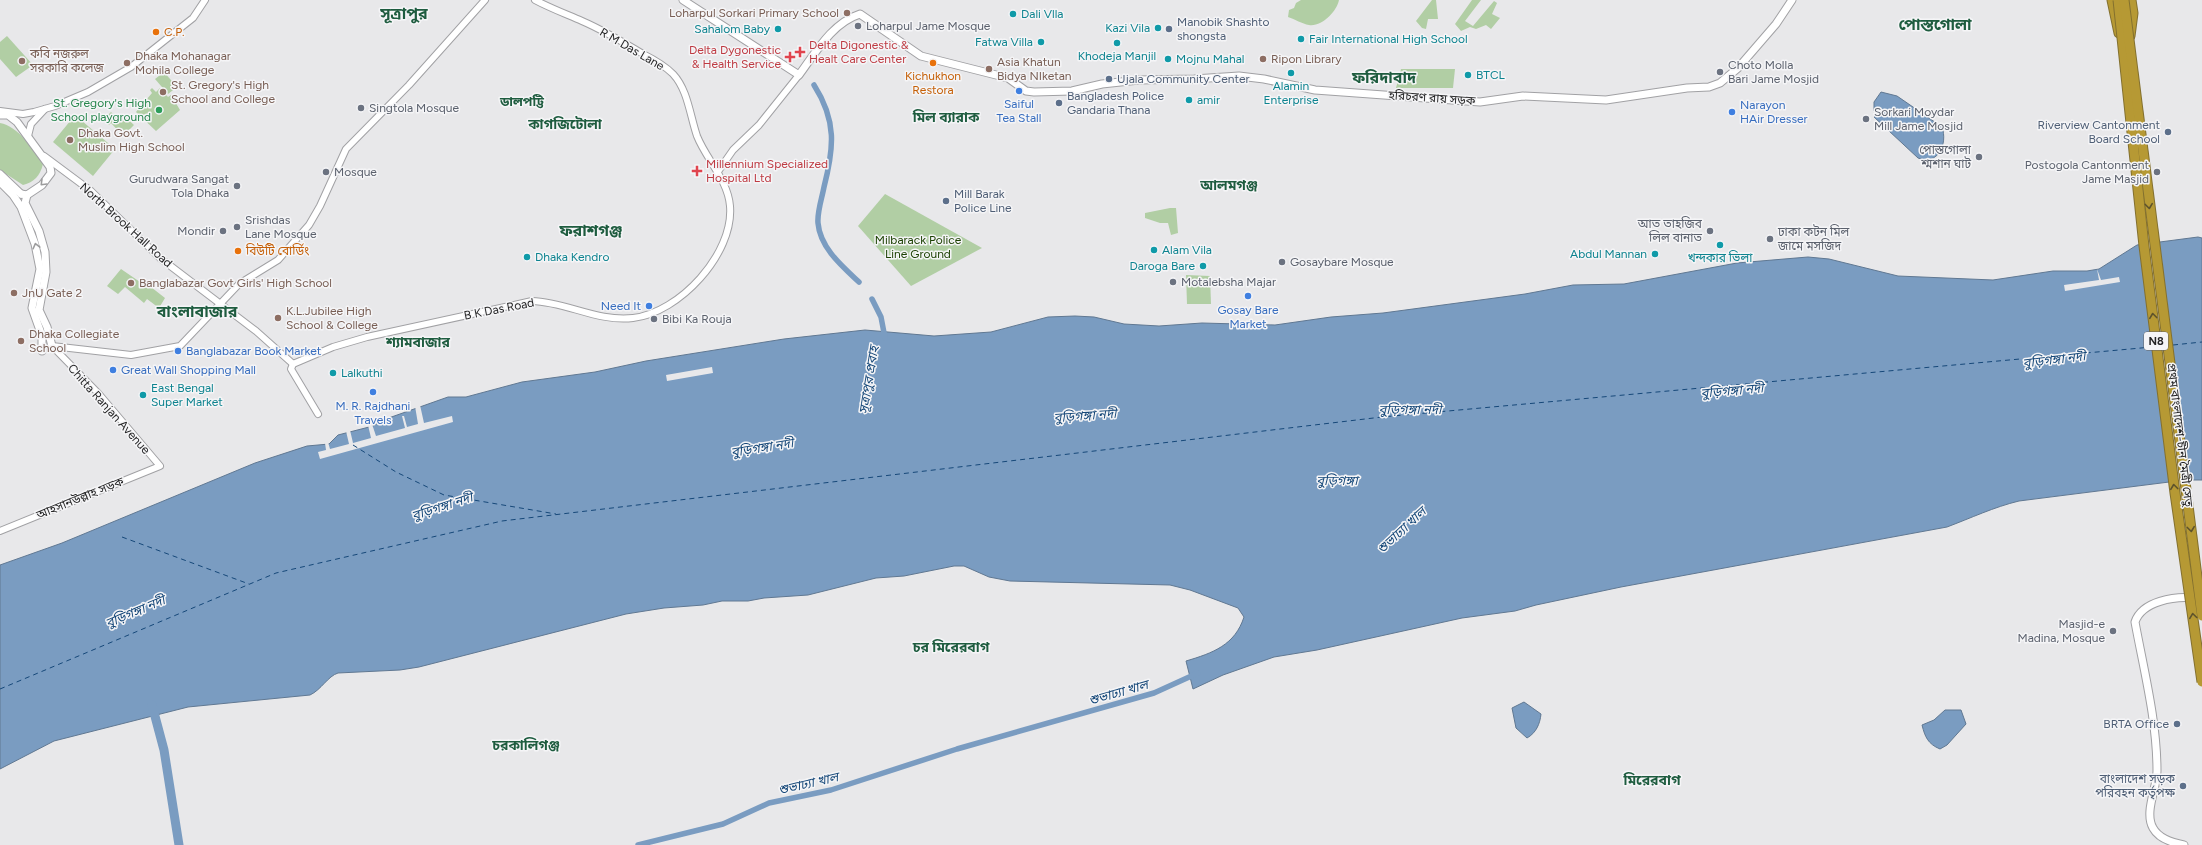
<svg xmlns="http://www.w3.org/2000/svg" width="2202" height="845" viewBox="0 0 2202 845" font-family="Figtree,'Noto Sans Bengali',sans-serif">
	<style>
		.green { fill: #b1cea4 }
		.water { fill: #7a9cc1; stroke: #607892 }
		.pier { fill: #e8e8ea }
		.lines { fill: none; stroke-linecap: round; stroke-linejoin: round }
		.canal { stroke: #7a9cc1; stroke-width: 5.5 }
		.river { stroke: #7a9cc1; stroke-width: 9 }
		.ferry { stroke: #164879; stroke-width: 1; stroke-dasharray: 5 4; stroke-linecap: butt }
		.tertiary-casing { stroke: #a1a1a4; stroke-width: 8 }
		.secondary-casing { stroke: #a1a1a4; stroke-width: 9 }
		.motorway-casing { stroke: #83702f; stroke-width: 11 }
		.tertiary { stroke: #fff; stroke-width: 6 }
		.secondary { stroke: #fff; stroke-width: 7 }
		.motorway { stroke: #b69934; stroke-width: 9 }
		.motorway-bridge-casing { stroke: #83702f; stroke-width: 11; stroke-linecap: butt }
		.motorway-bridge { stroke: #b69934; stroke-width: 9 }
		.oneway { stroke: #9c9c9d }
		.oneway2 { stroke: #5e532b }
		.education-dot { fill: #8d6e63; stroke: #f5f5f7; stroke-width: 1.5 }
		.culture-dot { fill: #0f9aa8; stroke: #f5f5f7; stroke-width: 1.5 }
		.worship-dot { fill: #6b7280; stroke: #f5f5f7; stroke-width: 1.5 }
		.service-dot { fill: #5c6f8a; stroke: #f5f5f7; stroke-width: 1.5 }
		.food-dot { fill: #e8710a; stroke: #f5f5f7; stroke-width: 1.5 }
		.health-dot { fill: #e0444e; stroke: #f5f5f7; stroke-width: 1.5 }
		.shop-dot { fill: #3f7fe0; stroke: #f5f5f7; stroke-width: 1.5 }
		.leisure-dot { fill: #2e9e5b; stroke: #f5f5f7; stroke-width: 1.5 }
		.labels { text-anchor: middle; stroke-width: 3; stroke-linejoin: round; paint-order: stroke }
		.shield { fill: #f5f5f7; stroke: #636364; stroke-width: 1 }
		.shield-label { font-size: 11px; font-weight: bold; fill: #242425 }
		.education-label { font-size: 12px; fill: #785e54; stroke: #f5f5f7; text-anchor: start }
		.culture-label { font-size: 12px; fill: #0d838f; stroke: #f5f5f7; text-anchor: start }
		.service-label { font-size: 12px; fill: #4e5e75; stroke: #f5f5f7; text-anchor: start }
		.worship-label { font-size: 12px; fill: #5b616d; stroke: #f5f5f7; text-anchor: start }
		.food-label { font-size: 12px; fill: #c56008; stroke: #f5f5f7; text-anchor: start }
		.health-label { font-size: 12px; fill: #be3a42; stroke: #f5f5f7; text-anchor: start }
		.street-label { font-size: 12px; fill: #242425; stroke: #f5f5f7 }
		.leisure-label { font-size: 12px; fill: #27864d; stroke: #f5f5f7; text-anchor: end }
		.shop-label { font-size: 12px; fill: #366cbe; stroke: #f5f5f7 }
		.park-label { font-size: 12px; fill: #1d4203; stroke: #f5f5f7 }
		.neighbourhood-label { font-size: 13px; font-weight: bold; fill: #1e5c3f; stroke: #f5f5f7 }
		.water-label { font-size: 13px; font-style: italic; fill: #164879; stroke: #f5f5f7 }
		.quarter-label { font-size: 14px; font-weight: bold; fill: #1e5c3f; stroke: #f5f5f7 }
		.district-label { font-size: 16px; font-weight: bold; fill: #1e5c3f; stroke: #f5f5f7 }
	</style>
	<rect width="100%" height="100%" fill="#e8e8ea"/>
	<g class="green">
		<path d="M1301,0H1339C1337,11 1322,27 1309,25C1302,24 1295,19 1288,17L1289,10L1294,8L1296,3Z"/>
		<path d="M1432,0H1436L1438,19H1428L1426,29L1422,28L1416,21Z"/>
		<path d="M1472,0H1481L1465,21L1473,26L1494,1L1497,3L1492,14L1500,18L1491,29L1486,25L1476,29L1470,27L1461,31L1455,24Z"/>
		<path d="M7,36L33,65L16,77L0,59V42Z"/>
		<path d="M1401,69H1455L1453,88H1396Z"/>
		<path d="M164,72L177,87L168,94L155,79Z"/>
		<path d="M152,88L156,92L160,88L168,97L171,95L180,110L156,131L136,112L152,93L150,90Z"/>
		<path d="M111,112L118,119L122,114L134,125L123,136L111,123L109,125L103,120Z"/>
		<path d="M75,115L115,149L93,176L53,142Z"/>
		<path d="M0,123C18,126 34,150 43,164C40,176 34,182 23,185L0,170Z"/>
		<path d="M885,194L982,248L911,286L858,226Z"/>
		<path d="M1170,208H1176L1178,233L1171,235L1168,223H1160L1145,218V213Z"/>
		<path d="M121,269L140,282L142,280L165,298L159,308L147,299L144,303L125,287L118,294L107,286Z"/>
		<path d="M1186,275L1210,276L1211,304H1187Z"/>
	</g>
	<g class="water">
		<path d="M1881,92L1897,96L1942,127C1948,144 1938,166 1918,158L1874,117L1877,114L1874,111V102Z"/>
		<path d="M2198,237L2202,238V480H2185L2019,501C1994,507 1971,518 1947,527L1621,587L1536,605L1515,611L1462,618L1317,650L1274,657L1223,675L1193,689L1186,661C1213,653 1235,645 1244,617L1238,608L1190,590L1170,585L1010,581L989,577L964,566H954L904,576L876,578L808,595L764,598L748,601H722L703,605L664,608L626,614L419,667L400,670L338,673C328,676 321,690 310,695L188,707L54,741L0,769V565L62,543L255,463L307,446L329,444L338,435L373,426L383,420L448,397H466L522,382L595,372L646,361L784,339L865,330L934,336L991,332L1048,317L1075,316L1094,317L1124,324L1159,326L1202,323L1275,325L1331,317L1383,313L1525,294L1573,285L1624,284L1737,263L1808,257L1829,259L1898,276L1993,280L2053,271H2087L2099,269L2137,245Z"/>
		<path d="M1524,702L1541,714C1540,724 1536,733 1527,738L1516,728L1512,708Z"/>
		<path d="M1945,710H1961L1966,724L1947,745L1940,749C1928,744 1925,737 1922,725L1934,720Z"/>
	</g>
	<g class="pier">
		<path d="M2154,241L2183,483L2171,484L2155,372L2141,242Z"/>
		<path d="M2097,269L2101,280L2119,277L2120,282L2065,291L2064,285L2099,280Z"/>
		<path d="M712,367L713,373L667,381L666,375Z"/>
		<path d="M420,405L424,423L452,416L453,422L320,459L318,452L326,450L325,443L328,442L330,449L349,444L346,431L350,430L353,443L371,438L368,425L372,424L376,436L405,428L402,416H404L407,427L418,424L415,406Z"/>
	</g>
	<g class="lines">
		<g class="canal">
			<path d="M814,85C837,121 834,148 824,187C822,198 817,212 818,223C820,248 843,267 859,282"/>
			<path d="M872,299L881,317L885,338"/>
			<path d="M638,845L723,824L769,803L831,790L957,749L1154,693L1198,673"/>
		</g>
		<path class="river" d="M152,705L164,750L179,845"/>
		<g class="ferry">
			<path d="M2173,345L2202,342"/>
			<path d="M353,445L396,472L444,495L556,514"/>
			<path d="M122,537L249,584"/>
			<path d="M0,689L276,573L502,521L1382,417L2152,347"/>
		</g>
		<defs>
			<g id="tertiary">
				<path d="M0,111L23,114L34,112L55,106L88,92L131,67L193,18L205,0"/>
				<path d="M28,136L31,124L45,109"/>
				<path d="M44,156L91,191L160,258L256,331L293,364"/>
				<path d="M717,173L733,150L759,125L799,75"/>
				<path d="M52,346L131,355L180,346L239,284L278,260L309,225L320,206L346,149L409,85L485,0"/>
				<path d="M293,364L333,347L367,337L532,301C567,302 597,322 633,318C679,313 734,254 730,206C728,180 706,159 697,136C690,116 688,90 673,74C665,66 653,59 643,54C623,42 603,30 582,21C566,14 550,8 535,0"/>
				<path d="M293,364L291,369L318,414"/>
				<path d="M0,531L160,466L98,393L52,346"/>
			</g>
			<g id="secondary">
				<path d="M683,0L799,75C816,52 832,23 860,14L921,56L1008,78L1026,91L1034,92L1072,91L1102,84L1139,80L1194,79L1239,76L1264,79L1315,90L1480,102L1523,96L1606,100L1687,88L1709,87L1720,83L1738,68L1776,24L1792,0"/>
				<path d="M0,115H8L17,122L50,167L51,173L42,185L27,195L21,194"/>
				<path d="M0,174L21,194"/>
				<path d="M0,182L13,195L21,207L35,244L40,269L32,308L42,336V351"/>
				<path d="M27,195L25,203L39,231L45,252L46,272L39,310L47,327L52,346"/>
				<path d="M2184,845C2173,843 2159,839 2153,828C2144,812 2157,788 2157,771C2157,721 2144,671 2135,622C2142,601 2175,596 2194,598"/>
			</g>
			<g id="motorway">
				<path d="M2112,0L2119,33"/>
				<path d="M2130,36L2133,13L2131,0"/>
			</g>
		</defs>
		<use href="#tertiary" class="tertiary-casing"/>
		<use href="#secondary" class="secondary-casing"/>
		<use href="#motorway" class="motorway-casing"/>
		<use href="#tertiary" class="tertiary"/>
		<use href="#secondary" class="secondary"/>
		<use href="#motorway" class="motorway"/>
		<defs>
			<g id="motorway-bridge">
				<path d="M2118,0L2144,246L2175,493L2202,682"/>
				<path d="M2124,0L2202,616"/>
			</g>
		</defs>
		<use href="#motorway-bridge" class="motorway-bridge-casing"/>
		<use href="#motorway-bridge" class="motorway-bridge"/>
	</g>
	<defs><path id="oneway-chevron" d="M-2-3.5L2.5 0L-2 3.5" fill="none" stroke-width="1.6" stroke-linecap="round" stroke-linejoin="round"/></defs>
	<g class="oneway">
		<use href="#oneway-chevron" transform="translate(43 183) rotate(135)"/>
		<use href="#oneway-chevron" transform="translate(36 246) rotate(-104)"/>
	</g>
	<g class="oneway2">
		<use href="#oneway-chevron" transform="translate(2149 206) rotate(83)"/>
		<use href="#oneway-chevron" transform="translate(2153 316) rotate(-97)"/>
		<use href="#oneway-chevron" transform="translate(2174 487) rotate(-97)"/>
		<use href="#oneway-chevron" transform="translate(2191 529) rotate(83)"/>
		<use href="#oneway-chevron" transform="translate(2193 616) rotate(-98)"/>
	</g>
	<g class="education-dot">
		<circle cx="847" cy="13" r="4"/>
		<circle cx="1263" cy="59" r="4"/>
		<circle cx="22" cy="61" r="4"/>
		<circle cx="127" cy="63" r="4"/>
		<circle cx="989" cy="69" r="4"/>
		<circle cx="163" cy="92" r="4"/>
		<circle cx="70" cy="140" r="4"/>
		<circle cx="131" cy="283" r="4"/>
		<circle cx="14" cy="293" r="4"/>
		<circle cx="278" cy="318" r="4"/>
		<circle cx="21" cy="341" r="4"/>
	</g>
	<g class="culture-dot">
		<circle cx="1013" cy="14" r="4"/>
		<circle cx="1158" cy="28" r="4"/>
		<circle cx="778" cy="29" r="4"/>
		<circle cx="1301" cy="39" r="4"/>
		<circle cx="1041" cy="42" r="4"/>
		<circle cx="1117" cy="43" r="4"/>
		<circle cx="1168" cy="59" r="4"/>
		<circle cx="1291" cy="73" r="4"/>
		<circle cx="1468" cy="75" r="4"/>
		<circle cx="1189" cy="100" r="4"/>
		<circle cx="1720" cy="245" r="4"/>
		<circle cx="1154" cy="250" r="4"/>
		<circle cx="1655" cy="254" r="4"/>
		<circle cx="527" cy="257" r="4"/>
		<circle cx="1203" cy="266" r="4"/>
		<circle cx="333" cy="373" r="4"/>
		<circle cx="143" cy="395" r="4"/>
	</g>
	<g class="worship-dot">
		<circle cx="858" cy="26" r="4"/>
		<circle cx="1720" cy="72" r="4"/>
		<circle cx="361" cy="108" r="4"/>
		<circle cx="1866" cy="119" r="4"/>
		<circle cx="1979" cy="157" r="4"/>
		<circle cx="326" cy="172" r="4"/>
		<circle cx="2157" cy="172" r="4"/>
		<circle cx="237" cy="186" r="4"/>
		<circle cx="237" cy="227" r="4"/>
		<circle cx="223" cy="231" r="4"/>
		<circle cx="1710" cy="231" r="4"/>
		<circle cx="1770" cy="239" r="4"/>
		<circle cx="1282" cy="262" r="4"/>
		<circle cx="1173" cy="282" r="4"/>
		<circle cx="654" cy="319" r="4"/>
		<circle cx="2113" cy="631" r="4"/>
	</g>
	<g class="service-dot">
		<circle cx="1169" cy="29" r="4"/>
		<circle cx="1109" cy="79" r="4"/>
		<circle cx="1059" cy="103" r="4"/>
		<circle cx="2168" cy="132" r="4"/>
		<circle cx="946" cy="201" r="4"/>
		<circle cx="2177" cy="724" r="4"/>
		<circle cx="2183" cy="786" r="4"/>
	</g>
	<g class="food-dot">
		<circle cx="156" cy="32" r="4"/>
		<circle cx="933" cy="63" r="4"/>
		<circle cx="238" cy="251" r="4"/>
	</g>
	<g class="health-dot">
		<path d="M798 46h4v4h4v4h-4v4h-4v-4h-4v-4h4z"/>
		<path d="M788 51h4v4h4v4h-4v4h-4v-4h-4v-4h4z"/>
		<path d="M695 165h4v4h4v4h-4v4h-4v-4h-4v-4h4z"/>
	</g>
	<g class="shop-dot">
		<circle cx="1019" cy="91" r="4"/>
		<circle cx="1732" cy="112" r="4"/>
		<circle cx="1248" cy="296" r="4"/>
		<circle cx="649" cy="306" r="4"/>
		<circle cx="178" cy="351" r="4"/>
		<circle cx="113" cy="370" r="4"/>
		<circle cx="373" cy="392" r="4"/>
	</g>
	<circle class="leisure-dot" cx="159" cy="110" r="4"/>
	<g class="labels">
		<rect class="shield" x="2144" y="332" width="24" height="18" rx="3"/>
		<g class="shield-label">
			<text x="2156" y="345">N8</text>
		</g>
		<g class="education-label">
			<text x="839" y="17" text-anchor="end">Loharpul Sorkari Primary School</text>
			<text x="30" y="58">কবি নজরুল<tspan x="30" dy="14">সরকারি কলেজ</tspan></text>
			<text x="135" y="60">Dhaka Mohanagar<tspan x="135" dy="14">Mohila College</tspan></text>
			<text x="1271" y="63">Ripon Library</text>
			<text x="997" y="66">Asia Khatun<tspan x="997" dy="14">Bidya NIketan</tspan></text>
			<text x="171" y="89">St. Gregory's High<tspan x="171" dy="14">School and College</tspan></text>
			<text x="78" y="137">Dhaka Govt.<tspan x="78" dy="14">Muslim High School</tspan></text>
			<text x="139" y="287">Banglabazar Govt Girls' High School</text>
			<text x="22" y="297">JnU Gate 2</text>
			<text x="286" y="315">K.L.Jubilee High<tspan x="286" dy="14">School &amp; College</tspan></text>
			<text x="29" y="338">Dhaka Collegiate<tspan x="29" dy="14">School</tspan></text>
		</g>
		<g class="culture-label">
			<text x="1021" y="18">Dali Vlla</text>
			<text x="1150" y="32" text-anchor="end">Kazi Vila</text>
			<text x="770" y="33" text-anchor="end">Sahalom Baby</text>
			<text x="1309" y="43">Fair International High School</text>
			<text x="1033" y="46" text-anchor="end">Fatwa Villa</text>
			<text x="1117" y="60" text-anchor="middle">Khodeja Manjil</text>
			<text x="1176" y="63">Mojnu Mahal</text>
			<text x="1476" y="79">BTCL</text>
			<text x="1291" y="90" text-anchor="middle">Alamin<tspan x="1291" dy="14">Enterprise</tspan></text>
			<text x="1197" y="104">amir</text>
			<text x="1162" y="254">Alam Vila</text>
			<text x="1647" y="258" text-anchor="end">Abdul Mannan</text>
			<text x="535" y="261">Dhaka Kendro</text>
			<text x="1720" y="262" text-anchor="middle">খন্দকার ভিলা</text>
			<text x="1195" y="270" text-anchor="end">Daroga Bare</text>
			<text x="341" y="377">Lalkuthi</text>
			<text x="151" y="392">East Bengal<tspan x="151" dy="14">Super Market</tspan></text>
		</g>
		<g class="service-label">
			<text x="1177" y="26">Manobik Shashto<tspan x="1177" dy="14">shongsta</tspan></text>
			<text x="1117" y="83">Ujala Community Center</text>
			<text x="1067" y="100">Bangladesh Police<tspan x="1067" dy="14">Gandaria Thana</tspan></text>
			<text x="2160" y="129" text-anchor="end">Riverview Cantonment<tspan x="2160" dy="14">Board School</tspan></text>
			<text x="954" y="198">Mill Barak<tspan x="954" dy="14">Police Line</tspan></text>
			<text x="2169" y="728" text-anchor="end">BRTA Office</text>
			<text x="2175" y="783" text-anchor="end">বাংলাদেশ সড়ক<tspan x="2175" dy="14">পরিবহন কর্তৃপক্ষ</tspan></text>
		</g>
		<g class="worship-label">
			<text x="866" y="30">Loharpul Jame Mosque</text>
			<text x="1728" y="69">Choto Molla<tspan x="1728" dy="14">Bari Jame Mosjid</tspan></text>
			<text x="369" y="112">Singtola Mosque</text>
			<text x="1874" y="116">Sorkari Moydar<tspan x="1874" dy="14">Mill Jame Mosjid</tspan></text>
			<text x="1971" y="154" text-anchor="end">পোস্তগোলা<tspan x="1971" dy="14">শ্মশান ঘাট</tspan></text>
			<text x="2149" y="169" text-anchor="end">Postogola Cantonment<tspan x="2149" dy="14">Jame Masjid</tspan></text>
			<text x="334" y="176">Mosque</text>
			<text x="229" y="183" text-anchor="end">Gurudwara Sangat<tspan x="229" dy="14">Tola Dhaka</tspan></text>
			<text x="245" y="224">Srishdas<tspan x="245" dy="14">Lane Mosque</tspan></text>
			<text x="1702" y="228" text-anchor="end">আত তাহজিব<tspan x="1702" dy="14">লিল বানাত</tspan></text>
			<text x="215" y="235" text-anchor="end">Mondir</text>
			<text x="1778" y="236">ঢাকা কটন মিল<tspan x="1778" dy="14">জামে মসজিদ</tspan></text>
			<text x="1290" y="266">Gosaybare Mosque</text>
			<text x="1181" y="286">Motalebsha Majar</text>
			<text x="662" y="323">Bibi Ka Rouja</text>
			<text x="2105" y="628" text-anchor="end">Masjid-e<tspan x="2105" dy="14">Madina, Mosque</tspan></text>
		</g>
		<g class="food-label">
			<text x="164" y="36">C.P.</text>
			<text x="933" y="80" text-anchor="middle">Kichukhon<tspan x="933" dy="14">Restora</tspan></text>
			<text x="246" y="255">বিউটি বোর্ডিং</text>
		</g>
		<g class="health-label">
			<text x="809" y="49">Delta Digonestic &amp;<tspan x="809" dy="14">Healt Care Center</tspan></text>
			<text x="781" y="54" text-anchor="end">Delta Dygonestic<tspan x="781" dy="14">&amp; Health Service</tspan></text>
			<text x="706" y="168">Millennium Specialized<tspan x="706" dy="14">Hospital Ltd</tspan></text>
		</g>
		<g class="street-label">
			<text transform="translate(632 49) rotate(30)" y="4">R M Das Lane</text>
			<text transform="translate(1432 98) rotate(4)" y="4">হরিচরণ রায় সড়ক</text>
			<text transform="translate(126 225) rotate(42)" y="4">North Brook Hall Road</text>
			<text transform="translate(499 309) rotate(-11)" y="4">B K Das Road</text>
			<text transform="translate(109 409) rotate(48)" y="4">Chitta Ranjan Avenue</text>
			<text transform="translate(2180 435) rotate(83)" y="4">প্রথম বাংলাদেশ-চীন মৈত্রী সেতু</text>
			<text transform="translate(80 498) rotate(-22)" y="4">আহসানউল্লাহ সড়ক</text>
		</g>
		<g class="leisure-label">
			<text x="151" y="107">St. Gregory's High<tspan x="151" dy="14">School playground</tspan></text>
		</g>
		<g class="shop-label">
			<text x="1019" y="108">Saiful<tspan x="1019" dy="14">Tea Stall</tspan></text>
			<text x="1740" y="109" text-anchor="start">Narayon<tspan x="1740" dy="14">HAir Dresser</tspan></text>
			<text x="641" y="310" text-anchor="end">Need It</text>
			<text x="1248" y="314">Gosay Bare<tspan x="1248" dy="14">Market</tspan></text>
			<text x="186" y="355" text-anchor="start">Banglabazar Book Market</text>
			<text x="121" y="374" text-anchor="start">Great Wall Shopping Mall</text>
			<text x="373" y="410">M. R. Rajdhani<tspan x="373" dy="14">Travels</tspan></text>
		</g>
		<g class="park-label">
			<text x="918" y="244">Milbarack Police<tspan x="918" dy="14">Line Ground</tspan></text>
		</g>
		<g class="neighbourhood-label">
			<text x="522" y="106">ডালপট্টি</text>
		</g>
		<g class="water-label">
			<text transform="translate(2054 359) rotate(-7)" y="5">বুড়িগঙ্গা নদী</text>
			<text transform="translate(868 380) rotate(-81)" y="5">সূত্রাপুর প্রবাহ</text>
			<text transform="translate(1732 390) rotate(-5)" y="5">বুড়িগঙ্গা নদী</text>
			<text x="1410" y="414">বুড়িগঙ্গা নদী</text>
			<text transform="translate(1085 415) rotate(-4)" y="5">বুড়িগঙ্গা নদী</text>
			<text transform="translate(762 447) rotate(-9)" y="5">বুড়িগঙ্গা নদী</text>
			<text x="1337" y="485">বুড়িগঙ্গা</text>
			<text transform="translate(442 506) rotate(-18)" y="5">বুড়িগঙ্গা নদী</text>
			<text transform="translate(1401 530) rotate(-43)" y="5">শুভাঢ্যা খাল</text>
			<text transform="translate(135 611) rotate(-23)" y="5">বুড়িগঙ্গা নদী</text>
			<text transform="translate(1118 692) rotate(-16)" y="5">শুভাঢ্যা খাল</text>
			<text transform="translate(808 783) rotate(-13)" y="5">শুভাঢ্যা খাল</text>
		</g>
		<g class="quarter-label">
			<text x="946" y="122">মিল ব্যারাক</text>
			<text x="565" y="129">কাগজিটোলা</text>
			<text x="1229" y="190">আলমগঞ্জ</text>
			<text x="418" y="347">শ্যামবাজার</text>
			<text x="951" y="652">চর মিরেরবাগ</text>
			<text x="526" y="750">চরকালিগঞ্জ</text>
			<text x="1652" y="785">মিরেরবাগ</text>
		</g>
		<g class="district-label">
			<text x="404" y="19">সূত্রাপুর</text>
			<text x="1935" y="30">পোস্তগোলা</text>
			<text x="1384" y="83">ফরিদাবাদ</text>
			<text x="591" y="236">ফরাশগঞ্জ</text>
			<text x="197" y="317">বাংলাবাজার</text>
		</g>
	</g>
</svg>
